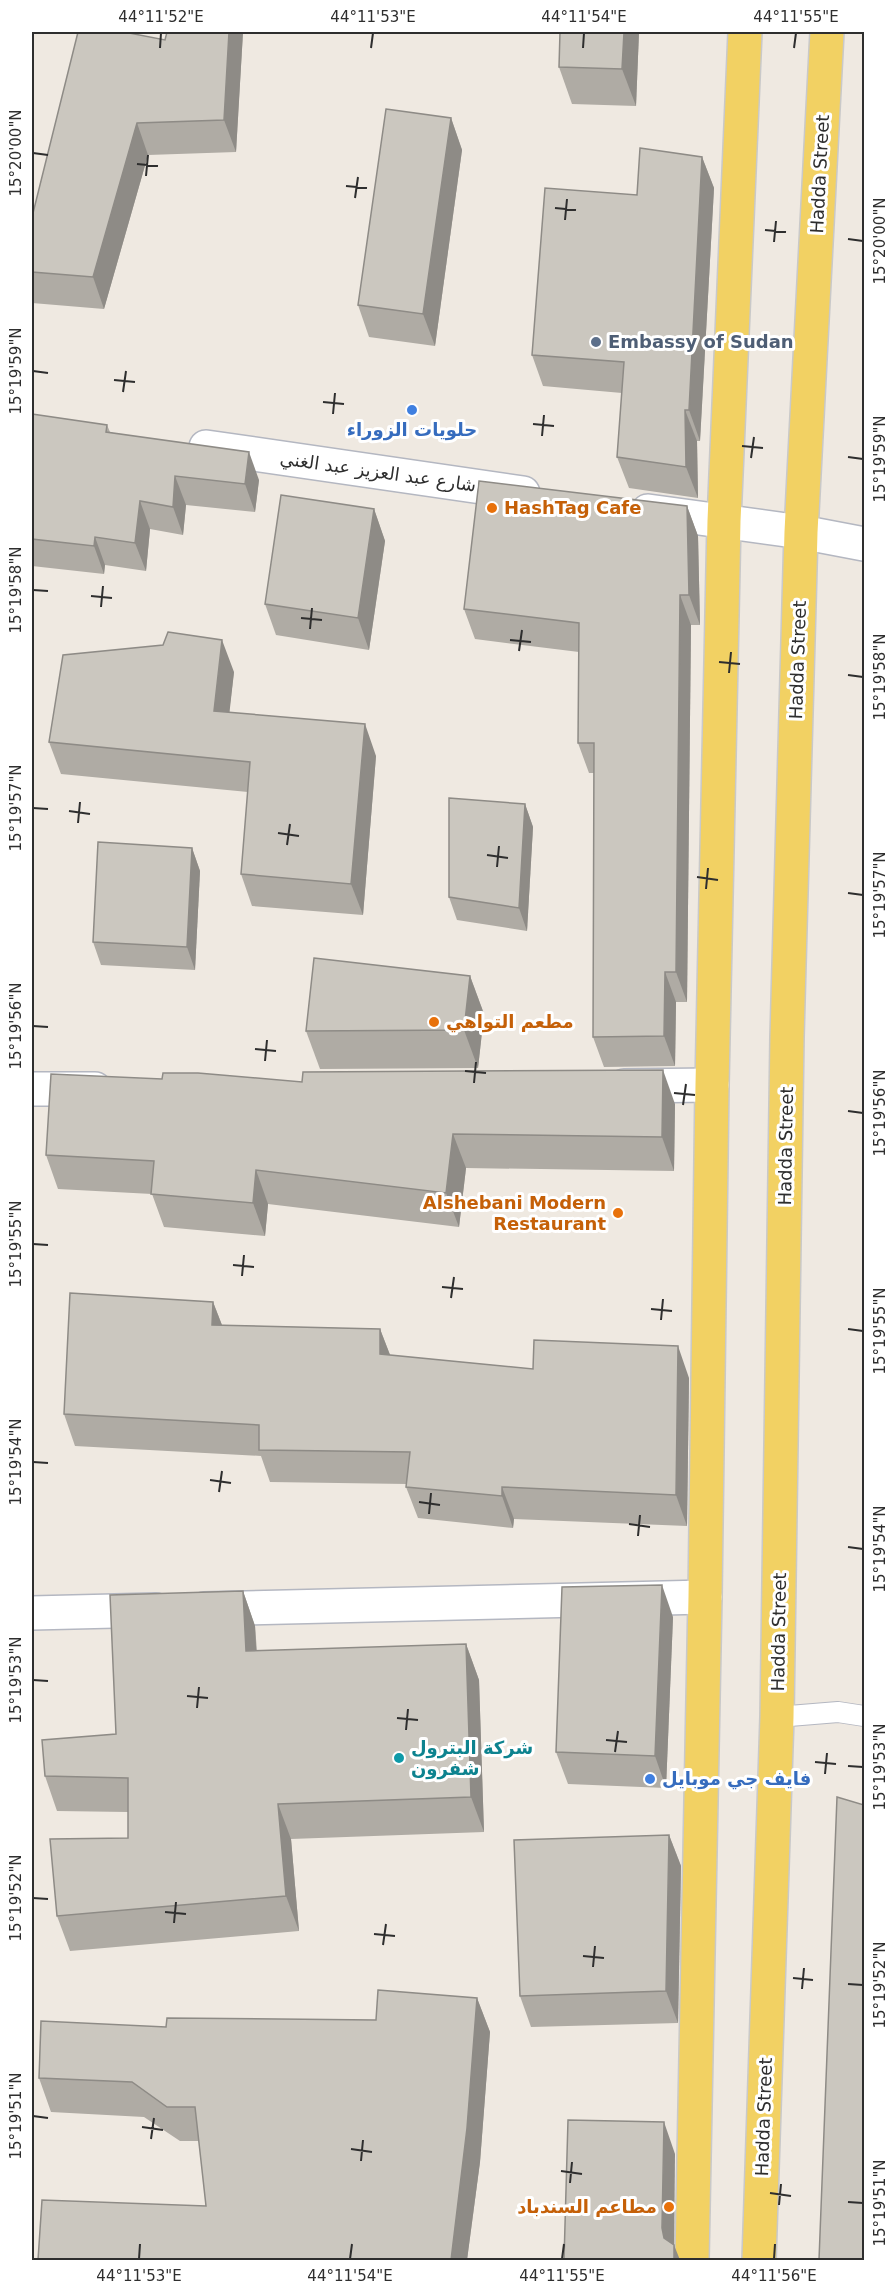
<svg xmlns="http://www.w3.org/2000/svg" width="896" height="2292" viewBox="0 0 896 2292" font-family="'DejaVu Sans','Noto Sans Arabic',sans-serif">
	<style>
		.lines { fill: none; stroke-linecap: round; stroke-linejoin: round }
		.lane-casing { stroke: #b4b7c1; stroke-width: 22 }
		.street-casing { stroke: #b4b7c1; stroke-width: 36 }
		.primary-casing { stroke: #c9c9c9; stroke-width: 36 }
		.lane { stroke: #fff; stroke-width: 20 }
		.street { stroke: #fff; stroke-width: 33 }
		.primary { stroke: #f2d163; stroke-width: 33 }
		.wall { fill: #afaba4 }
		.shaded-wall { fill: #8e8b86 }
		.building { fill: #cbc7bf; stroke: #8e8b86; stroke-width: 1.5 }
		.ticks { fill: none; stroke: #2e2e2e; stroke-width: 2 }
		.service-dot { fill: #5c6f8a; stroke: #fff; stroke-width: 2 }
		.shop-dot { fill: #3f7fe0; stroke: #fff; stroke-width: 2 }
		.food-dot { fill: #e8710a; stroke: #fff; stroke-width: 2 }
		.culture-dot { fill: #0f9aa8; stroke: #fff; stroke-width: 2 }
		.labels { text-anchor: middle; stroke-width: 6; stroke-linejoin: round; paint-order: stroke }
		.street-label { font-size: 18px; fill: #2e2e2e; stroke: #fff }
		.service-label { font-size: 18px; font-weight: bold; fill: #4e5e75; stroke: #fff; text-anchor: start }
		.shop-label { font-size: 18px; font-weight: bold; fill: #366cbe; stroke: #fff }
		.food-label { font-size: 18px; font-weight: bold; fill: #c56008; stroke: #fff; text-anchor: start }
		.culture-label { font-size: 18px; font-weight: bold; fill: #0d838f; stroke: #fff; text-anchor: start }
		.neatline { fill: none; stroke: #2e2e2e; stroke-width: 2 }
		.ticks-label { font-size: 15px; text-anchor: middle; fill: #2e2e2e }
	</style>
	<rect width="100%" height="100%" fill="#efe9e1"/>
	<g class="lines">
		<defs>
			<path id="lane" d="M777,1717L838,1712L864,1716"/>
			<g id="street">
				<path d="M206,447L523,493"/>
				<path d="M648,511L801,532L864,544"/>
				<path d="M624,1086L712,1085"/>
				<path d="M32,1089H95"/>
				<path d="M204,1609L705,1597"/>
				<path d="M32,1613L156,1610"/>
			</g>
			<g id="primary">
				<path d="M692,2260L705,1597L712,1085L724,521L745,32"/>
				<path d="M759,2260L777,1717L787,1037L801,532L827,32"/>
			</g>
		</defs>
		<use href="#lane" class="lane-casing"/>
		<use href="#street" class="street-casing"/>
		<use href="#primary" class="primary-casing"/>
		<use href="#lane" class="lane"/>
		<use href="#street" class="street"/>
		<use href="#primary" class="primary"/>
	</g>
	<g class="wall">
		<path d="M167,32H243L236,152L148,155L104,309L32,303V217L165,40Z"/>
		<path d="M639,32L636,106L572,104L559,67Z"/>
		<path d="M451,118L462,150L435,346L369,337L358,305Z"/>
		<path d="M702,157L714,188L700,441H697L698,498L629,488L617,457L622,393L543,386L532,355L637,195Z"/>
		<path d="M32,414L107,425L110,432L259,480L255,512L186,505L183,535L150,529L146,571L105,565L104,574L32,566Z"/>
		<path d="M687,506L698,536L700,625H691L687,1002H676L675,1066L604,1067L593,1037L594,773H589L578,743L579,652L475,639L464,609Z"/>
		<path d="M374,509L385,541L369,650L276,635L265,604Z"/>
		<path d="M234,672L229,713L376,756L363,915L252,906L241,874L248,792L61,774L49,742Z"/>
		<path d="M525,804L533,827L527,931L457,920L449,897Z"/>
		<path d="M192,848L200,871L195,970L101,965L93,942Z"/>
		<path d="M470,976L484,1014L478,1068L320,1069L306,1031Z"/>
		<path d="M162,1079L302,1082L675,1104L674,1171L466,1168L459,1227L268,1204L265,1236L164,1227L152,1194L58,1189L46,1155Z"/>
		<path d="M213,1302L222,1325L380,1329L390,1355L533,1369L689,1378L687,1526L514,1519L513,1528L418,1518L406,1487L407,1484L270,1482L261,1456L75,1446L64,1414Z"/>
		<path d="M243,1591L255,1626L257,1651L466,1644L479,1680L484,1832L291,1839L299,1931L70,1951L57,1916L128,1838V1812L57,1811L45,1776L116,1734Z"/>
		<path d="M673,1617L666,1788L568,1784L556,1752Z"/>
		<path d="M669,1835L681,1866L678,2023L531,2027L520,1996Z"/>
		<path d="M477,1998L490,2032L480,2162L467,2260H38L206,2206L199,2141H180L144,2117L51,2112L39,2078L166,2027L376,2020Z"/>
	</g>
	<g class="shaded-wall">
		<path d="M229,32H243L236,152L224,120Z"/>
		<path d="M624,32H639L636,106L622,69Z"/>
		<path d="M451,118L462,150L435,346L423,314Z"/>
		<path d="M137,123L148,155L104,309L93,277Z"/>
		<path d="M702,157L714,188L700,441L689,410Z"/>
		<path d="M685,410L697,441L698,498L686,467Z"/>
		<path d="M249,452L259,480L255,512L245,484Z"/>
		<path d="M175,476L186,505L183,535L173,507Z"/>
		<path d="M140,501L150,529L146,571L135,543Z"/>
		<path d="M687,506L698,536L700,625L689,595Z"/>
		<path d="M374,509L385,541L369,650L358,618Z"/>
		<path d="M95,537L105,565L104,574L94,546Z"/>
		<path d="M680,595L691,625L687,1002L676,972Z"/>
		<path d="M222,640L234,672L226,743L214,711Z"/>
		<path d="M365,724L376,756L363,915L351,884Z"/>
		<path d="M525,804L533,827L527,931L519,908Z"/>
		<path d="M192,848L200,871L195,970L187,947Z"/>
		<path d="M665,972L676,1002L675,1066L664,1036Z"/>
		<path d="M470,976L484,1014L478,1068L464,1030Z"/>
		<path d="M663,1070L675,1104L674,1171L662,1137Z"/>
		<path d="M453,1134L466,1168L459,1227L446,1193Z"/>
		<path d="M256,1170L268,1204L265,1236L253,1203Z"/>
		<path d="M213,1302L225,1333L212,1325Z"/>
		<path d="M380,1329L392,1360L380,1354Z"/>
		<path d="M678,1346L689,1378L687,1526L676,1495Z"/>
		<path d="M502,1487L514,1519L513,1528L502,1496Z"/>
		<path d="M662,1585L673,1617L666,1788L655,1756Z"/>
		<path d="M243,1591L255,1626L258,1686L246,1651Z"/>
		<path d="M466,1644L479,1680L484,1832L471,1797Z"/>
		<path d="M278,1804L291,1839L299,1931L286,1896Z"/>
		<path d="M669,1835L681,1866L678,2023L666,1991Z"/>
		<path d="M477,1998L490,2032L480,2162L467,2260H451Z"/>
		<path d="M664,2122L675,2154L674,2260L664,2238L662,2228Z"/>
		<path d="M674,2245L680,2260H674Z"/>
	</g>
	<g class="building">
		<path d="M78,32H124L165,40L167,32H229L224,120L137,123L93,277L32,272V217Z"/>
		<path d="M560,32H624L622,69L559,67Z"/>
		<path d="M386,109L451,118L423,314L358,305Z"/>
		<path d="M640,148L702,157L689,410H685L686,467L617,457L624,362L532,355L545,188L637,195Z"/>
		<path d="M32,414L107,425L106,432L249,452L245,484L175,476L173,507L140,501L135,543L95,537L94,546L32,539Z"/>
		<path d="M479,481L687,506L689,595H680L676,972H665L664,1036L593,1037L594,743H578L579,623L464,609Z"/>
		<path d="M281,495L374,509L358,618L265,604Z"/>
		<path d="M168,632L222,640L214,711L365,724L351,884L241,874L250,762L49,742L63,655L163,645Z"/>
		<path d="M449,798L525,804L519,908L449,897Z"/>
		<path d="M98,842L192,848L187,947L93,942Z"/>
		<path d="M314,958L470,976L464,1030L306,1031Z"/>
		<path d="M663,1070L662,1137L453,1134L446,1193L256,1170L253,1203L151,1194L154,1161L46,1155L51,1074L162,1079L163,1073H198L302,1082L303,1072Z"/>
		<path d="M70,1293L213,1302L212,1325L380,1329V1354L533,1369L534,1340L678,1346L676,1495L502,1487V1496L406,1487L410,1452L259,1450V1425L64,1414Z"/>
		<path d="M662,1585L655,1756L556,1752L562,1587Z"/>
		<path d="M243,1591L246,1651L466,1644L471,1797L278,1804L286,1896L57,1916L50,1839L128,1838V1778L45,1776L42,1740L116,1734L110,1595Z"/>
		<path d="M837,1797L864,1805V2260H819Z"/>
		<path d="M669,1835L666,1991L520,1996L514,1840Z"/>
		<path d="M378,1990L477,1998L467,2128L451,2260H38L42,2200L206,2206L195,2107H167L132,2082L39,2078L41,2021L166,2027L167,2018L376,2020Z"/>
		<path d="M568,2120L664,2122L662,2228L664,2238L674,2245V2260H564Z"/>
	</g>
	<path class="ticks" d="M160,48L161,33M371,48L373,33M583,48L584,33M794,48L796,33M33,153L48,155M137,164L158,166M146,176L148,155M346,186L367,188M355,198L358,177M555,208L576,210M565,220L567,199M765,230L786,232M848,239L863,241M774,242L776,221M33,371L48,373M114,380L135,382M123,392L126,371M323,402L344,404M333,414L335,393M533,424L554,426M542,436L544,415M742,446L763,448M848,457L863,459M751,458L754,437M33,590L48,591M91,596L112,598M101,607L103,586M301,618L322,620M310,629L312,608M510,640L531,642M519,651L522,630M719,662L740,664M729,673L731,652M848,675L863,677M33,808L48,809M69,811L90,814M78,823L80,802M278,833L299,836M287,845L290,824M487,855L508,858M497,867L499,846M697,877L718,880M706,889L708,868M848,893L863,895M33,1026L48,1027M255,1049L276,1051M265,1061L267,1040M465,1071L486,1073M474,1083L476,1062M674,1093L695,1095M683,1105L686,1084M848,1111L863,1113M33,1244L48,1245M233,1265L254,1267M242,1276L244,1255M442,1287L463,1289M451,1298L454,1277M651,1309L672,1311M661,1320L663,1299M848,1329L863,1331M33,1462L48,1463M210,1480L231,1483M219,1492L222,1471M419,1502L440,1505M429,1514L431,1493M629,1524L650,1527M638,1536L640,1515M848,1547L863,1549M33,1680L48,1681M187,1696L208,1698M197,1708L199,1687M397,1718L418,1720M406,1730L408,1709M606,1740L627,1742M615,1752L618,1731M815,1762L836,1764M848,1766L863,1767M825,1774L827,1753M33,1898L48,1899M165,1912L186,1914M174,1923L176,1902M374,1934L395,1936M383,1945L386,1924M583,1956L604,1958M593,1967L595,1946M793,1978L813,1980M848,1984L863,1985M802,1989L804,1968M33,2116L48,2118M142,2127L163,2130M151,2139L154,2118M351,2149L372,2152M361,2161L363,2140M561,2171L582,2174M570,2183L572,2162M770,2193L791,2196M848,2202L863,2203M779,2205L781,2184M139,2259L140,2244M350,2259L352,2244M562,2259L564,2244M774,2259L775,2244"/>
	<circle class="service-dot" cx="596" cy="342" r="6"/>
	<g class="shop-dot">
		<circle cx="412" cy="410" r="6"/>
		<circle cx="650" cy="1779" r="6"/>
	</g>
	<g class="food-dot">
		<circle cx="492" cy="508" r="6"/>
		<circle cx="434" cy="1022" r="6"/>
		<circle cx="618" cy="1213" r="6"/>
		<circle cx="669" cy="2207" r="6"/>
	</g>
	<circle class="culture-dot" cx="399" cy="1758" r="6"/>
	<g class="labels">
		<g class="street-label">
			<text transform="translate(820 174) rotate(-87)" y="6">Hadda Street</text>
			<text transform="translate(378 472) rotate(8)" y="6">شارع عبد العزيز عبد الغني</text>
			<text transform="translate(798 660) rotate(-88)" y="6">Hadda Street</text>
			<text transform="translate(786 1146) rotate(-89)" y="6">Hadda Street</text>
			<text transform="translate(779 1632) rotate(-89)" y="6">Hadda Street</text>
			<text transform="translate(764 2117) rotate(-88)" y="6">Hadda Street</text>
		</g>
		<g class="service-label">
			<text x="608" y="348">Embassy of Sudan</text>
		</g>
		<g class="shop-label">
			<text x="412" y="436">حلويات الزوراء</text>
			<text x="662" y="1785" text-anchor="start">فايف جي موبايل</text>
		</g>
		<g class="food-label">
			<text x="504" y="514">HashTag Cafe</text>
			<text x="446" y="1028">مطعم التواهي</text>
			<text x="606" y="1209" text-anchor="end">Alshebani Modern<tspan x="606" dy="21">Restaurant</tspan></text>
			<text x="657" y="2213" text-anchor="end">مطاعم السندباد</text>
		</g>
		<g class="culture-label">
			<text x="411" y="1754">شركة البترول<tspan x="411" dy="21">شفرون</tspan></text>
		</g>
	</g>
	<rect width="896" height="2292" fill="none" stroke="#ffffff" stroke-width="66"/>
	<rect x="33" y="33" width="830" height="2226" class="neatline"/>
	<g class="ticks-label">
		<text x="161" y="22">44°11'52"E</text>
		<text x="373" y="22">44°11'53"E</text>
		<text x="584" y="22">44°11'54"E</text>
		<text x="796" y="22">44°11'55"E</text>
		<text transform="translate(16 153) rotate(-90)" y="5">15°20'00"N</text>
		<text transform="translate(880 241) rotate(-90)" y="5">15°20'00"N</text>
		<text transform="translate(16 371) rotate(-90)" y="5">15°19'59"N</text>
		<text transform="translate(880 459) rotate(-90)" y="5">15°19'59"N</text>
		<text transform="translate(16 590) rotate(-90)" y="5">15°19'58"N</text>
		<text transform="translate(880 677) rotate(-90)" y="5">15°19'58"N</text>
		<text transform="translate(16 808) rotate(-90)" y="5">15°19'57"N</text>
		<text transform="translate(880 895) rotate(-90)" y="5">15°19'57"N</text>
		<text transform="translate(16 1026) rotate(-90)" y="5">15°19'56"N</text>
		<text transform="translate(880 1113) rotate(-90)" y="5">15°19'56"N</text>
		<text transform="translate(16 1244) rotate(-90)" y="5">15°19'55"N</text>
		<text transform="translate(880 1331) rotate(-90)" y="5">15°19'55"N</text>
		<text transform="translate(16 1462) rotate(-90)" y="5">15°19'54"N</text>
		<text transform="translate(880 1549) rotate(-90)" y="5">15°19'54"N</text>
		<text transform="translate(16 1680) rotate(-90)" y="5">15°19'53"N</text>
		<text transform="translate(880 1767) rotate(-90)" y="5">15°19'53"N</text>
		<text transform="translate(16 1898) rotate(-90)" y="5">15°19'52"N</text>
		<text transform="translate(880 1985) rotate(-90)" y="5">15°19'52"N</text>
		<text transform="translate(16 2116) rotate(-90)" y="5">15°19'51"N</text>
		<text transform="translate(880 2203) rotate(-90)" y="5">15°19'51"N</text>
		<text x="139" y="2281">44°11'53"E</text>
		<text x="350" y="2281">44°11'54"E</text>
		<text x="562" y="2281">44°11'55"E</text>
		<text x="774" y="2281">44°11'56"E</text>
	</g>
</svg>
